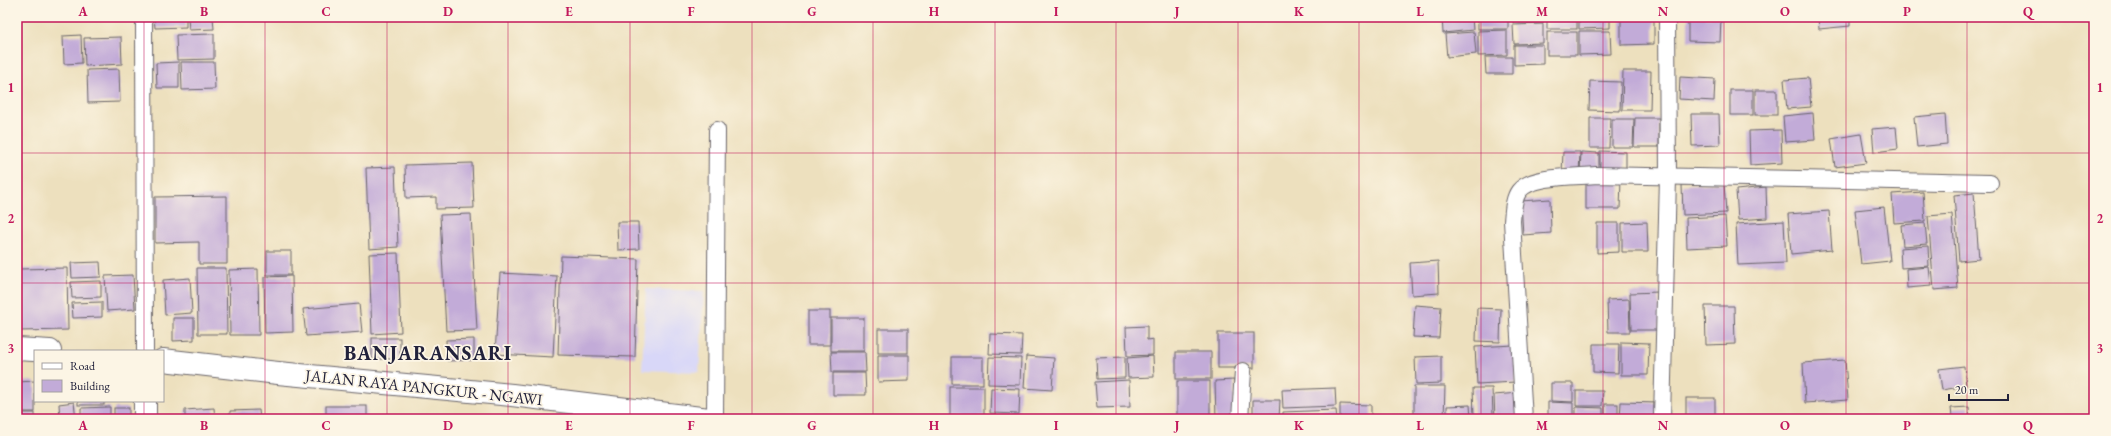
<svg xmlns="http://www.w3.org/2000/svg" width="2111" height="436" viewBox="0 0 2111 436" font-family="'EB Garamond',serif">
	<style>
		.built { fill: #d8d7f8 }
		.building { fill: #c2abd8 }
		.lines { fill: none; stroke-linecap: round; stroke-linejoin: round }
		.street-casing { stroke: #696469; stroke-width: 18 }
		.secondary-casing { stroke: #696469; stroke-width: 24 }
		.street { stroke: #fff; stroke-width: 16 }
		.secondary { stroke: #fff; stroke-width: 22 }
		.grid { fill: none; stroke: #c2185b; stroke-width: 1; stroke-opacity: 0.55 }
		.labels { text-anchor: middle; stroke-width: 3.5; stroke-linejoin: round; paint-order: stroke }
		.street-label { font-size: 16px; fill: #22223b; stroke: #fcf5e5 }
		.district-label { font-size: 20px; font-weight: bold; letter-spacing: 1px; fill: #22223b; stroke: #fcf5e5 }
		.neatline { fill: none; stroke: #c2185b; stroke-width: 1.5 }
		.grid-label { font-size: 13px; text-anchor: middle; font-weight: bold; fill: #c2185b }
	</style>
	<rect width="100%" height="100%" fill="#fcf5e5"/>
	<filter id="ink" filterUnits="userSpaceOnUse"><feTurbulence type="fractalNoise" baseFrequency=".025" numOctaves="2"/><feDisplacementMap in="SourceGraphic" scale="8" xChannelSelector="R" yChannelSelector="G"/><feConvolveMatrix kernelMatrix="1 2 1 2 8 2 1 2 1" color-interpolation-filters="sRGB"/></filter>
	<filter id="wash" filterUnits="userSpaceOnUse"><feTurbulence type="fractalNoise" baseFrequency=".012" numOctaves="4" result="noise"/><feDisplacementMap in="SourceGraphic" scale="16" xChannelSelector="R" yChannelSelector="G"/><feGaussianBlur stdDeviation="0.9" result="paint"/><feColorMatrix in="noise" values="0 0 0 0 0 0 0 0 0 0 0 0 0 0 0 0 0 1.4 0 .05"/><feComposite in="paint" operator="in"/></filter>
	<g filter="url(#wash)">
		<rect width="100%" height="100%" fill="#ede0be"/>
		<path class="built" d="M646,289L704,291L699,372L642,370Z"/>
		<g id="blocks">
			<g class="building">
				<path d="M154,17H186V27L155,28Z"/>
				<path d="M188,17H213L214,29L189,30Z"/>
				<path d="M1442,17H1472L1473,30L1443,33Z"/>
				<rect x="1478" y="17" width="30" height="12"/>
				<rect x="1513" y="17" width="30" height="6"/>
				<rect x="1547" y="17" width="30" height="12"/>
				<path d="M1579,17H1610V28L1579,29Z"/>
				<path d="M1621,17H1654V44L1621,45Z"/>
				<path d="M1688,17H1721L1720,42L1688,41Z"/>
				<path d="M1818,17H1850V26L1819,29Z"/>
				<path d="M1543,24V43L1514,44L1513,25Z"/>
				<path d="M1507,30V55L1478,56V31Z"/>
				<path d="M1579,31H1610L1611,54L1579,55Z"/>
				<path d="M1474,32L1476,54L1447,57L1445,34Z"/>
				<rect x="1547" y="32" width="30" height="23"/>
				<path d="M214,34V59L177,60L176,35Z"/>
				<path d="M81,35L82,63L64,64L63,36Z"/>
				<path d="M121,37L122,64L85,66L84,38Z"/>
				<path d="M1514,45H1543V64L1514,65Z"/>
				<path d="M1485,57H1512V74H1486Z"/>
				<path d="M179,62V88H157L156,63Z"/>
				<path d="M181,62H214L215,89L182,90Z"/>
				<path d="M119,69L120,102L88,103L87,70Z"/>
				<path d="M1623,71H1651L1650,110H1622Z"/>
				<path d="M1680,77L1715,79L1714,101L1679,99Z"/>
				<path d="M1808,78L1811,107L1787,109L1784,80Z"/>
				<path d="M1590,81L1621,82L1620,111L1589,110Z"/>
				<rect x="1730" y="90" width="23" height="25"/>
				<rect x="1755" y="90" width="22" height="25"/>
				<path d="M1813,113L1815,140L1785,142L1783,116Z"/>
				<path d="M1691,114H1719L1720,145L1692,146Z"/>
				<path d="M1945,114L1947,144L1917,147L1914,117Z"/>
				<path d="M1590,118H1610L1609,148H1590Z"/>
				<path d="M1635,118H1659V147H1634Z"/>
				<path d="M1612,119H1634L1633,147H1612Z"/>
				<path d="M1896,127L1898,149L1874,152L1872,129Z"/>
				<path d="M1781,130L1782,163L1750,165L1749,131Z"/>
				<path d="M1861,134L1866,163L1835,167L1831,139Z"/>
				<path d="M1600,151L1626,152V174H1600Z"/>
				<path d="M1563,152H1580L1579,174L1562,173Z"/>
				<path d="M1581,152L1599,153V174L1580,173Z"/>
				<path d="M472,163L474,208L436,209V197L406,198L405,165Z"/>
				<path d="M395,167L398,247L369,249L366,168Z"/>
				<path d="M1586,179H1621L1620,209H1586Z"/>
				<path d="M1724,183L1726,213L1683,215L1682,185Z"/>
				<path d="M1766,187L1767,218L1738,220L1736,190Z"/>
				<path d="M1923,192L1925,221L1894,223L1892,194Z"/>
				<path d="M1974,193L1979,259L1959,261L1954,195Z"/>
				<path d="M227,196V264H199V242L155,243V197Z"/>
				<path d="M1550,199L1551,233L1523,235L1521,201Z"/>
				<path d="M1884,207L1890,261L1861,264L1855,210Z"/>
				<path d="M1829,211L1832,250L1791,254L1788,214Z"/>
				<path d="M471,214L477,330L446,331L440,215Z"/>
				<path d="M1952,214L1958,288L1934,290L1928,216Z"/>
				<path d="M1725,216L1727,246L1687,248L1686,218Z"/>
				<path d="M1784,221L1786,263L1738,265L1736,224Z"/>
				<path d="M617,222H638L639,249L618,250Z"/>
				<path d="M1647,222L1648,252H1622V223Z"/>
				<path d="M1597,223H1619V252L1597,253Z"/>
				<path d="M1925,223L1927,244L1903,246L1901,225Z"/>
				<path d="M1928,246L1929,266L1901,268L1900,248Z"/>
				<rect x="267" y="251" width="24" height="24"/>
				<path d="M398,253L401,332L372,334L369,254Z"/>
				<path d="M561,256L638,259L635,357L558,355Z"/>
				<path d="M1438,261L1439,293L1412,295L1410,263Z"/>
				<path d="M100,262L101,277L72,278L71,263Z"/>
				<path d="M1929,267L1931,286L1907,288L1906,269Z"/>
				<path d="M67,268L68,330L19,331V269Z"/>
				<path d="M197,268H226L227,334H198Z"/>
				<path d="M258,269L259,335H230L229,270Z"/>
				<path d="M500,273L557,276L553,357L495,354Z"/>
				<path d="M133,275L135,309L107,311L105,276Z"/>
				<path d="M292,276L293,332L265,333L264,277Z"/>
				<path d="M190,278L192,313L165,315L163,280Z"/>
				<path d="M101,281V297L72,298L71,282Z"/>
				<path d="M1659,292L1660,330H1631L1630,293Z"/>
				<path d="M1629,299L1630,332H1608L1607,300Z"/>
				<path d="M102,302V317L73,318L72,303Z"/>
				<path d="M359,304L362,332L306,336L303,309Z"/>
				<path d="M1415,305L1441,307L1439,338L1413,337Z"/>
				<path d="M1705,306H1734L1735,344L1706,345Z"/>
				<path d="M1477,308L1501,309L1500,342L1476,341Z"/>
				<rect x="808" y="311" width="22" height="34"/>
				<path d="M173,318H194V340L173,341Z"/>
				<rect x="831" y="318" width="33" height="33"/>
				<path d="M1147,326V340L1153,339V355L1127,356L1126,327Z"/>
				<rect x="878" y="329" width="30" height="24"/>
				<rect x="1218" y="333" width="36" height="35"/>
				<path d="M990,334L1022,335L1021,355L989,354Z"/>
				<rect x="372" y="338" width="28" height="21"/>
				<path d="M474,339V360L447,361L446,340Z"/>
				<path d="M1621,342L1649,343L1648,375H1621Z"/>
				<path d="M1593,344H1619L1618,373L1593,372Z"/>
				<path d="M1514,345L1516,382L1477,384L1475,347Z"/>
				<path d="M831,352H865L866,372H832Z"/>
				<rect x="1176" y="352" width="35" height="27"/>
				<path d="M878,355H909V381L878,382Z"/>
				<path d="M1026,356L1054,358L1052,390L1024,388Z"/>
				<path d="M1153,356L1154,377L1128,378L1127,358Z"/>
				<path d="M1441,356V383L1416,384L1415,357Z"/>
				<rect x="952" y="357" width="31" height="27"/>
				<path d="M989,357L1021,358L1020,385L988,384Z"/>
				<path d="M1125,357V378L1097,379L1096,358Z"/>
				<path d="M1845,360L1848,400L1805,403L1803,363Z"/>
				<path d="M1964,366L1966,386L1942,390L1939,369Z"/>
				<path d="M833,373H865L866,395H833Z"/>
				<path d="M1129,380L1130,407L1097,408L1095,382Z"/>
				<path d="M1234,380V419H1216L1215,381Z"/>
				<path d="M35,381V412H17V382Z"/>
				<rect x="1177" y="381" width="33" height="38"/>
				<path d="M1551,383H1573V402L1551,401Z"/>
				<path d="M1414,386H1445L1444,419H1414Z"/>
				<rect x="950" y="387" width="34" height="29"/>
				<path d="M991,388L1020,389L1019,414L990,413Z"/>
				<path d="M1335,388L1336,406L1283,408L1282,390Z"/>
				<path d="M1473,388H1492L1493,416L1474,417Z"/>
				<path d="M1576,391H1603L1602,406H1576Z"/>
				<path d="M1519,393L1521,419H1495L1494,395Z"/>
				<rect x="1686" y="398" width="29" height="21"/>
				<path d="M1253,400H1280L1279,419H1253Z"/>
				<rect x="78" y="401" width="26" height="4"/>
				<path d="M74,402L76,419H60L59,404Z"/>
				<path d="M1548,402L1573,403V419H1548Z"/>
				<path d="M1621,402L1658,403V419H1620Z"/>
				<path d="M1340,404L1371,405V419H1340Z"/>
				<rect x="1605" y="404" width="13" height="15"/>
				<path d="M1470,405L1471,419H1447V406Z"/>
				<rect x="326" y="406" width="41" height="13"/>
				<path d="M110,407V419H81V408Z"/>
				<path d="M1576,407L1603,408V419H1576Z"/>
				<path d="M1969,407L1970,419H1947L1946,417H1952L1951,408Z"/>
				<rect x="114" y="408" width="15" height="11"/>
				<path d="M214,408L215,419H185V410Z"/>
				<path d="M259,410L260,419H230V411Z"/>
				<path d="M1336,410L1337,419H1283V412Z"/>
				<rect x="17" y="413" width="18" height="6"/>
			</g>
		</g>
	</g>
	<g filter="url(#ink)">
		<use href="#blocks" fill-opacity="0" stroke="#696469" stroke-width="1"/>
		<g class="lines">
			<defs>
				<g id="street">
					<path d="M144,17L145,351"/>
					<path d="M715,419L717,130"/>
					<path d="M1240,419L1243,371"/>
					<path d="M1524,419L1512,221C1513,212 1513,199 1519,191C1531,175 1577,177 1596,175L1990,183"/>
					<path d="M1662,419L1668,177L1667,17"/>
				</g>
				<g id="secondary">
					<path d="M17,349L50,351"/>
					<path d="M163,360L278,373L512,395L709,419"/>
					<path d="M145,419V401"/>
				</g>
			</defs>
			<use href="#street" class="street-casing"/>
			<use href="#secondary" class="secondary-casing"/>
			<use href="#street" class="street"/>
			<use href="#secondary" class="secondary"/>
		</g>
	</g>
	<path class="grid" d="M144,17V351M265,17V419M387,17V419M508,17V419M630,17V419M752,17V419M873,17V419M995,17V419M1116,17V419M1238,17V419M1359,17V419M1481,17V419M1603,17V419M1724,17V419M1846,17V419M1967,17V419M17,153H2094M17,283H2094M144,401V419"/>
	<g class="labels">
		<g class="street-label">
			<text transform="translate(424 387) rotate(6)" y="6">JALAN RAYA PANGKUR - NGAWI</text>
		</g>
		<g class="district-label">
			<text x="428" y="360">BANJARANSARI</text>
		</g>
	</g>
	<rect width="2111" height="436" fill="none" stroke="#fcf5e5" stroke-width="44"/>
	<rect x="34" y="350" width="130" height="52" fill="#fcf5e5" stroke="#a5a1a1"/>
	<rect x="42" y="363" width="20" height="6" fill="#ffffff" stroke="#a5a1a1"/>
	<text x="70" y="370" font-size="12" fill="#22223b">Road</text>
	<rect x="42" y="380" width="20" height="12" fill="#c2abd8" stroke="#a5a1a1"/>
	<text x="70" y="390" font-size="12" fill="#22223b">Building</text>
	<path d="M1949 394v6h59v-6" fill="none" stroke="#22223b" stroke-width="2"/>
	<text x="1955" y="394" font-size="12" fill="#22223b" stroke="#fcf5e5" stroke-width="3" paint-order="stroke">20 m</text>
	<rect x="22" y="22" width="2067" height="392" class="neatline"/>
	<g class="grid-label">
		<text x="83" y="16">A</text>
		<text x="204" y="16">B</text>
		<text x="326" y="16">C</text>
		<text x="448" y="16">D</text>
		<text x="569" y="16">E</text>
		<text x="691" y="16">F</text>
		<text x="812" y="16">G</text>
		<text x="934" y="16">H</text>
		<text x="1056" y="16">I</text>
		<text x="1177" y="16">J</text>
		<text x="1299" y="16">K</text>
		<text x="1420" y="16">L</text>
		<text x="1542" y="16">M</text>
		<text x="1663" y="16">N</text>
		<text x="1785" y="16">O</text>
		<text x="1907" y="16">P</text>
		<text x="2028" y="16">Q</text>
		<text x="11" y="92">1</text>
		<text x="2100" y="92">1</text>
		<text x="11" y="223">2</text>
		<text x="2100" y="223">2</text>
		<text x="11" y="353">3</text>
		<text x="2100" y="353">3</text>
		<text x="83" y="430">A</text>
		<text x="204" y="430">B</text>
		<text x="326" y="430">C</text>
		<text x="448" y="430">D</text>
		<text x="569" y="430">E</text>
		<text x="691" y="430">F</text>
		<text x="812" y="430">G</text>
		<text x="934" y="430">H</text>
		<text x="1056" y="430">I</text>
		<text x="1177" y="430">J</text>
		<text x="1299" y="430">K</text>
		<text x="1420" y="430">L</text>
		<text x="1542" y="430">M</text>
		<text x="1663" y="430">N</text>
		<text x="1785" y="430">O</text>
		<text x="1907" y="430">P</text>
		<text x="2028" y="430">Q</text>
	</g>
</svg>
